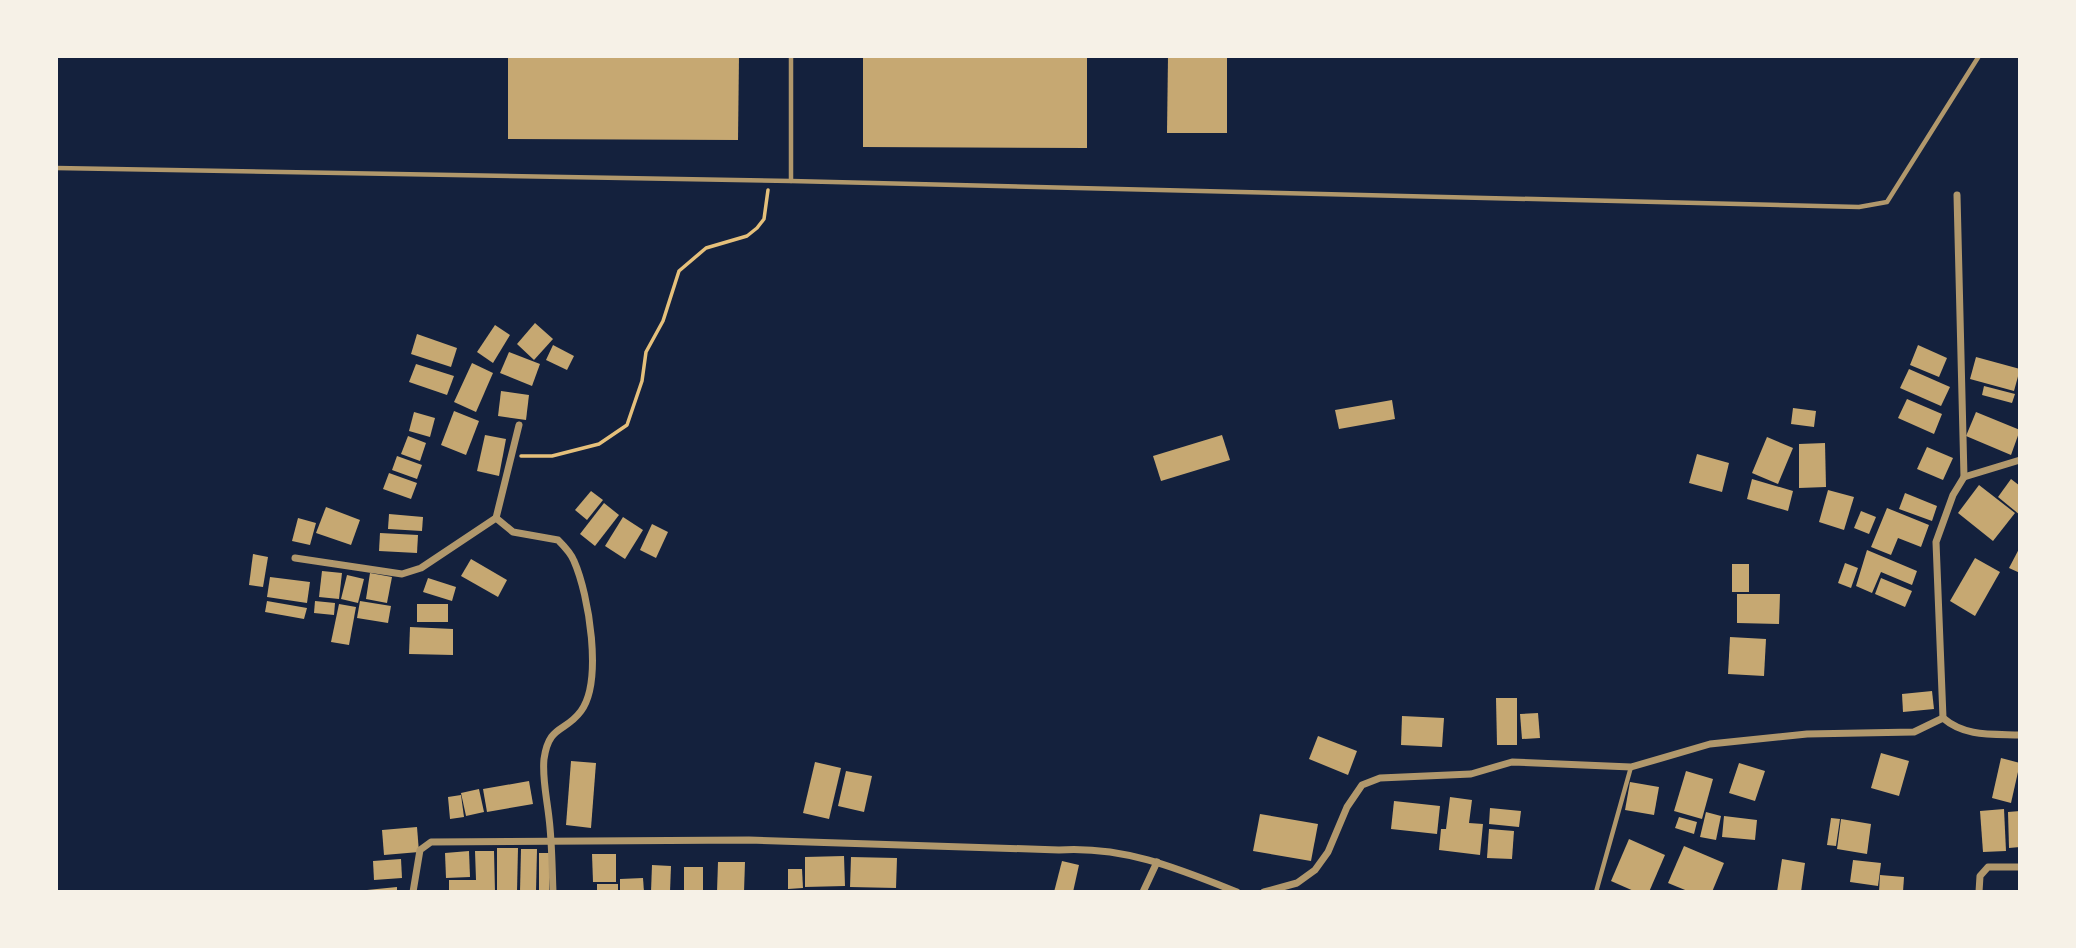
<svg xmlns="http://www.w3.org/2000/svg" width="2076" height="948" viewBox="0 0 2076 948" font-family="Barlow,sans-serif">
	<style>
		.building { fill: #c6a872 }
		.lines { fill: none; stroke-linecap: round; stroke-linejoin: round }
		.path { stroke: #e5c07b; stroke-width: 3.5 }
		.service { stroke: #b1986c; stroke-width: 4.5 }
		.minor { stroke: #b1986c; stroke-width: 7 }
	</style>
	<rect width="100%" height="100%" fill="#14213d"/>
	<g class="building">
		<path d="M508,56H739L738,140L508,139Z"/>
		<path d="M863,56H1087V148L863,147Z"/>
		<path d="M1168,56H1227V133H1167Z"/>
		<path d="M535,323L553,339L534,360L517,344Z"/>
		<path d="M495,325L510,335L493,363L477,352Z"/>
		<path d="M417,334L457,348L451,367L411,354Z"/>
		<path d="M553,345L574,356L567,370L546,360Z"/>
		<path d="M1918,345L1947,358L1939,377L1910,365Z"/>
		<path d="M509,352L540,364L532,386L500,373Z"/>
		<path d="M1976,357L2020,369L2014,391L1970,379Z"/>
		<path d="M472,363L493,373L476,412L454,402Z"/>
		<path d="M416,364L454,376L447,395L409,382Z"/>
		<path d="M1909,369L1950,387L1941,406L1900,388Z"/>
		<path d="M1984,386L2015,394L2012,403L1982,395Z"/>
		<path d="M501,391L529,395L526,420L498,416Z"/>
		<path d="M1907,399L1942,414L1934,434L1898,418Z"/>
		<path d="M1392,400L1395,419L1339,429L1335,410Z"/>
		<path d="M1793,408L1816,411L1814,427L1791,424Z"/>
		<path d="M454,411L479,421L466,455L441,445Z"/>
		<path d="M414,412L435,418L430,437L409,431Z"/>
		<path d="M1976,412L2020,430L2011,455L1966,436Z"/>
		<path d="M485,435L506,439L499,476L477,471Z"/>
		<path d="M1222,435L1230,460L1161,481L1153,456Z"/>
		<path d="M408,436L426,443L420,461L401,454Z"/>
		<path d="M1767,437L1793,448L1778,484L1752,473Z"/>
		<path d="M1825,443L1826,487L1799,488V444Z"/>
		<path d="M1927,447L1953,458L1943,480L1917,469Z"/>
		<path d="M1697,454L1729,463L1722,492L1689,483Z"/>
		<path d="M397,456L422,465L417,479L392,470Z"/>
		<path d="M389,473L417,483L411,499L383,489Z"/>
		<path d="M1752,479L1793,491L1788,511L1747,499Z"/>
		<path d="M2011,479L2020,486V515L1998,497Z"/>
		<path d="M1979,485L2015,513L1993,541L1958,513Z"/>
		<path d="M1828,490L1854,497L1844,530L1819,522Z"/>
		<path d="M591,491L603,500L587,520L575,510Z"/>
		<path d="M1905,493L1937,506L1932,521L1899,509Z"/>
		<path d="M604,503L619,515L595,546L580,534Z"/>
		<path d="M326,507L360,520L351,545L316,533Z"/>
		<path d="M1887,508L1929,525L1921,547L1898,538L1891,555L1871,547Z"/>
		<path d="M1861,511L1876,517L1869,534L1854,528Z"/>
		<path d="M389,514L423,517L422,531L388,529Z"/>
		<path d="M623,517L643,530L625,559L605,546Z"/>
		<path d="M298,518L316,523L310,545L292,541Z"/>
		<path d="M652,524L668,532L656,558L640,550Z"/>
		<path d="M380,533L418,535L417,553L379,551Z"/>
		<path d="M2020,547V573L2009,568Z"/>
		<path d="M1867,550L1917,571L1912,585L1881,572L1872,593L1856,586Z"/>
		<path d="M253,554L268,557L263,587L249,585Z"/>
		<path d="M1975,558L2000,572L1975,616L1950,601Z"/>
		<path d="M471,559L507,580L498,597L461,576Z"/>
		<path d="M1845,563L1858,568L1851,588L1838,583Z"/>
		<rect x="1732" y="564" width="17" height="28"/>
		<path d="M322,571L342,573L339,599L319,597Z"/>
		<path d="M370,573L392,577L387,603L366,599Z"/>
		<path d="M347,575L364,579L358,603L341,599Z"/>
		<path d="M270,577L310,582L307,603L267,597Z"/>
		<path d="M428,578L456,587L452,601L423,592Z"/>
		<path d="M1881,578L1912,591L1905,607L1875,594Z"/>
		<path d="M1737,594H1780L1779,624L1737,623Z"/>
		<path d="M267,601L307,608L304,619L265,612Z"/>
		<path d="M315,601L335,603L334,615L314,613Z"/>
		<path d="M360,601L391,606L388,623L357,618Z"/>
		<path d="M339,604L356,607L349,645L331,642Z"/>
		<rect x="417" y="604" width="31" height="18"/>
		<path d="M410,627L453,629V655L409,654Z"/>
		<path d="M1730,637L1766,639L1764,676L1728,674Z"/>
		<path d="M1932,691L1934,709L1903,712L1902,694Z"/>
		<path d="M1496,698H1517V745H1497Z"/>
		<path d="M1538,713L1540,738L1522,739L1520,714Z"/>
		<path d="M1402,716L1444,718L1442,747L1401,745Z"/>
		<path d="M1318,736L1357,751L1348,775L1309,759Z"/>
		<path d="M1881,753L1909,761L1899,796L1871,788Z"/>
		<path d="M2001,758L2020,763L2011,803L1992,798Z"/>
		<path d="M571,761L596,763L591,828L566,825Z"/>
		<path d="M815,762L841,768L829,819L803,813Z"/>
		<path d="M1739,763L1765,771L1755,801L1729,793Z"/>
		<path d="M846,771L872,776L864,812L838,806Z"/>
		<path d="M1686,771L1713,779L1702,819L1674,811Z"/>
		<path d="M529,781L533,804L487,812L483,789Z"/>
		<path d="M1630,782L1659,787L1654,815L1625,810Z"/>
		<path d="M479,789L484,812L466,816L461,793Z"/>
		<path d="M461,795L464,817L450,819L448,797Z"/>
		<path d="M1450,797L1472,800L1469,823L1483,824L1480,855L1439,850L1441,829H1446Z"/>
		<path d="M1394,801L1440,806L1437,834L1391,829Z"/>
		<path d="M1490,808L1521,811L1519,827L1489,824Z"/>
		<path d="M2004,809L2006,851L1983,852L1980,811Z"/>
		<path d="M2020,811V847L2009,848L2008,812Z"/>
		<path d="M1706,812L1721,816L1716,840L1700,837Z"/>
		<path d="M1260,814L1318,824L1311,861L1253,851Z"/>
		<path d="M1724,816L1757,820L1755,840L1722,837Z"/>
		<path d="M1679,817L1697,822L1694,834L1675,828Z"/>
		<path d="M1831,818L1840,819L1836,846L1827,845Z"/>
		<path d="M1841,819L1871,824L1867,854L1837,849Z"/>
		<path d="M417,827L419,852L384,855L382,830Z"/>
		<path d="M1489,829L1514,831L1512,859L1487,858Z"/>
		<path d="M1629,839L1665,855L1649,892H1636L1611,881Z"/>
		<path d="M1684,846L1724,863L1712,892H1690L1668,883Z"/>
		<path d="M497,848H518L517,892H497Z"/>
		<path d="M521,849H537L536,892H520Z"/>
		<path d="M469,851L470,877L446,878L445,853Z"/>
		<path d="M475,851H494L495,892H449V880H476Z"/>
		<rect x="539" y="853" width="10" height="39"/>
		<path d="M592,854H616V882H593Z"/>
		<path d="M844,856L845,886L805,887V857Z"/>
		<path d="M851,857L897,858L896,888L850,887Z"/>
		<path d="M401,859L402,878L374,880L373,861Z"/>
		<path d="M1782,859L1805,863L1801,892H1777Z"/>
		<path d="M1853,860L1881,863L1878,886L1850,882Z"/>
		<path d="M1062,861L1079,865L1073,892H1054Z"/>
		<path d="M718,862H745L744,892H717Z"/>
		<path d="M652,865L671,866L670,892H651Z"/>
		<rect x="684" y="867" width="19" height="25"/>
		<path d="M788,869H802L803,888L788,889Z"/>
		<path d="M1880,875L1904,877L1903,892H1879Z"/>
		<path d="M643,878L644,892H620V879Z"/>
		<rect x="597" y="884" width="21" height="8"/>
		<path d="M397,887V892H367V890Z"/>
	</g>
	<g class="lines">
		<path class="path" d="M521,456H552L599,444L627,425L642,381L646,352L663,321L679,271L706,248L747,236L757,228L764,219L768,190"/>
		<g class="service">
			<path d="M56,168L791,181L1859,207L1887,202L1979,56"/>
			<path d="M791,181V56"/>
			<path d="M1596,892L1631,767"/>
		</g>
		<g class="minor">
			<path d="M1957,195L1964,477"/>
			<path d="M519,425L496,518L513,532L558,540C564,546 571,553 574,561C589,595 603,681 581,711C565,733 549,724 544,759C542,778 547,799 549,818C552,842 552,867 553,892"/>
			<path d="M295,558L402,574L421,568L496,518"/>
			<path d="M1943,718L1936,542L1953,495L1964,477L2020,460"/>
			<path d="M413,892L420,850L431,842L749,840L1059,850C1124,846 1177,868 1237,892"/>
			<path d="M1143,892L1157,862"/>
			<path d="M1264,892L1297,883L1315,870L1328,852L1347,807L1362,785L1380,778L1471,774L1512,762L1631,767L1710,744L1807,734L1914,732L1943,718C1965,737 1992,734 2020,735"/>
			<path d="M1979,892L1980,876L1988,867H2020"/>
		</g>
	</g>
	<rect width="2076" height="948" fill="none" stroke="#f6f1e7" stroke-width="116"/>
</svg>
